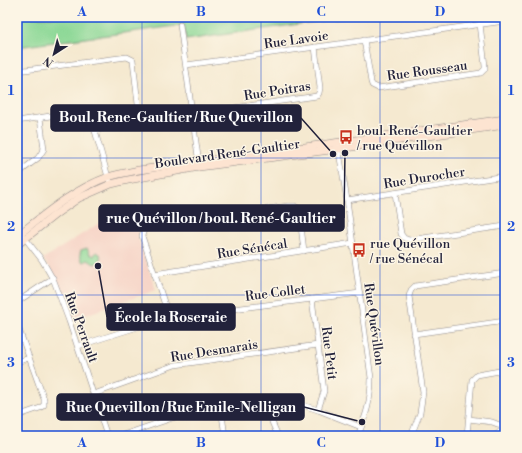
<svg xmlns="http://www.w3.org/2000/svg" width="522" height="453" viewBox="0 0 522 453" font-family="'Libre Bodoni',serif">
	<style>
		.built { fill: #f6d2c5 }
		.green { fill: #8cd896; stroke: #577d68 }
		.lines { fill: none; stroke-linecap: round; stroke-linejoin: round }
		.street-casing { stroke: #8c8686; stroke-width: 6 }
		.secondary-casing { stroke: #8c8686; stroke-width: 8 }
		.street { stroke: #fff; stroke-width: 5 }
		.secondary { stroke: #fde4d1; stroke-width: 7 }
		.grid { fill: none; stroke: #1d4ed8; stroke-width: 1; stroke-opacity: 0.55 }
		.labels { text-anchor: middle; stroke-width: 3; stroke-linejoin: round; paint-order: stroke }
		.street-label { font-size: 13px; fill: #22223b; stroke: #fcf5e5 }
		.poi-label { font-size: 13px; fill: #22223b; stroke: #fcf5e5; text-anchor: start }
		.leader { fill: none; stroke: #22223b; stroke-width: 1.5 }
		.callout-dot { fill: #22223b; stroke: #fcf5e5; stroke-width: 1.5 }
		.callout { fill: #22223b; stroke: #22223b; stroke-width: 1.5 }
		.callout-label { font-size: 14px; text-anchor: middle; font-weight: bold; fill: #fff }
		.neatline { fill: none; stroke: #1d4ed8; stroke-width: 1.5 }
		.grid-label { font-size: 13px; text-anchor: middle; font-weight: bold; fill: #1d4ed8 }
	</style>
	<rect width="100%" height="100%" fill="#fcf5e5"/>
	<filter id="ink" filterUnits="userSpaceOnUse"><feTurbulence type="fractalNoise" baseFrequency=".025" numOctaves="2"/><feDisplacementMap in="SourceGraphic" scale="8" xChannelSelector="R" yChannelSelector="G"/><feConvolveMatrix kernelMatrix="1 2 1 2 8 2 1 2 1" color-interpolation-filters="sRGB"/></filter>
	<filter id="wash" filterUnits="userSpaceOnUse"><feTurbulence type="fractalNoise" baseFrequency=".012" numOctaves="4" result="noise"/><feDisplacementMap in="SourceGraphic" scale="16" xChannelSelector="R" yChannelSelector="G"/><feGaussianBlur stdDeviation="0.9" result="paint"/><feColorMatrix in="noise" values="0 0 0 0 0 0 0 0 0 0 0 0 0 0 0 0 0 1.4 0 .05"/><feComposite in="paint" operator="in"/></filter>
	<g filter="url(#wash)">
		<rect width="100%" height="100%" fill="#f5e9d0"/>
		<path class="built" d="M135,207L144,225L139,232L138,237L156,290L71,320L54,273L43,259L109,217Z"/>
		<g class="green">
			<path d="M17,17H349L186,40L184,25L17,47Z"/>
			<path d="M87,248L90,254L94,256L96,252L100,254L101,259L100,262L94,264L88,260L84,262L82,261L80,254L81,250Z"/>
		</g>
	</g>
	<g filter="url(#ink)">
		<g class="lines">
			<defs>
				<g id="street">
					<path d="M180,25L199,164"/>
					<path d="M364,40L371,82L372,85L378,88L481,73L485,69V66L480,24"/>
					<path d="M186,65L505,21"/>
					<path d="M17,71L127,57L133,60L139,113L136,118L95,131"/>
					<path d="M192,114L317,96L319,93L320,88L315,47"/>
					<path d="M17,121L77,112L89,117L95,131L108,177L111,184"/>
					<path d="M338,146L347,200L371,378C371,401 366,415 358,436"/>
					<path d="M17,174L38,158L44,149L40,118"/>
					<path d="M395,193L401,234L404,238L409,240L505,226"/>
					<path d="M347,200L505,176"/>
					<path d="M24,237L42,260L54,281L69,321L107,436"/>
					<path d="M154,274L353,243"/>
					<path d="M312,299L324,391L318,410"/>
					<path d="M17,302L53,278"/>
					<path d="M169,317L142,236C143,230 145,228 151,225L288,206H295L299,210L304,251"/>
					<path d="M17,324L44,399V405L40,408L17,416"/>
					<path d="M414,334L505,321"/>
					<path d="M78,346L169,317L360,293"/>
					<path d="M17,362L29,358"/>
					<path d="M94,394L175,365L318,345"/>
					<path d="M271,401L272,422L278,436"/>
					<path d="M221,408L225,436"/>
					<path d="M469,419L492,422L500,425L502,430L495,436"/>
					<path d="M120,436L187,413L271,401H290L318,410L361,427"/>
					<path d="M411,436L420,413L423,392L409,296L411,290L415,286L505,273"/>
					<path d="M467,436L472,380L477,375L505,370"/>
				</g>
				<g id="secondary">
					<path d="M17,236C45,214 74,189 108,177C118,174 129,172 139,170L505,119"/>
					<path d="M17,245L56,214L79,198L111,184L128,180L199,167L338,149L505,125"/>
				</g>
			</defs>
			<use href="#street" class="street-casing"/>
			<use href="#secondary" class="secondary-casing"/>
			<use href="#street" class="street"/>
			<use href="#secondary" class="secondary"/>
		</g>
	</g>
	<path class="grid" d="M142,17V436M261,17V436M380,17V436M17,158H505M17,295H505"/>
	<defs>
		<symbol id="bus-bare" viewBox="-9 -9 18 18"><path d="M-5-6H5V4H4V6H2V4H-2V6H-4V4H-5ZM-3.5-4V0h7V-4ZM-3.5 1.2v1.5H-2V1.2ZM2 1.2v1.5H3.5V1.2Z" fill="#c8321e" stroke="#fcf5e5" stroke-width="2.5" paint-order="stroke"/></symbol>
	</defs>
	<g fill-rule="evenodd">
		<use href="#bus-bare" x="336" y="127" width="20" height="20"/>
		<use href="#bus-bare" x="349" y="240" width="20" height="20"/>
	</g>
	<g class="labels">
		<g class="street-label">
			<text transform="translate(296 39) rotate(-8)" y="5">Rue Lavoie</text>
			<text transform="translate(427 70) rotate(-8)" y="5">Rue Rousseau</text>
			<text transform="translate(277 90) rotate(-9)" y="5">Rue Poitras</text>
			<text transform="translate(227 153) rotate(-8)" y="5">Boulevard René-Gaultier</text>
			<text transform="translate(424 177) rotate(-9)" y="5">Rue Durocher</text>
			<text transform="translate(252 248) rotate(-9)" y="5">Rue Sénécal</text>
			<text transform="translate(275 292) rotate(-7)" y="5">Rue Collet</text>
			<text transform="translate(375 324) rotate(82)" y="5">Rue Quévillon</text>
			<text transform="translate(82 327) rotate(70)" y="5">Rue Perrault</text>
			<text transform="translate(214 350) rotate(-9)" y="5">Rue Desmarais</text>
			<text transform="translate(330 353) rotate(83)" y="5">Rue Petit</text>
		</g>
		<g class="poi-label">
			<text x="357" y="135">boul. René-Gaultier<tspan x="357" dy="15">/ rue Quévillon</tspan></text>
			<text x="370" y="248">rue Quévillon<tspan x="370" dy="15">/ rue Sénécal</tspan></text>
		</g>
	</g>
	<path class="leader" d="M333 154L301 118M345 153L344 218M98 266L107 317M362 422L304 407"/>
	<g class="callout-dot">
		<circle cx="333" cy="154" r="4"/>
		<circle cx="345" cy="153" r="4"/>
		<circle cx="98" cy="266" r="4"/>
		<circle cx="362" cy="422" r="4"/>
	</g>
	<g class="callout">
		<rect x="51" y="105" width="250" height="26" rx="4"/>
		<rect x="99" y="205" width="245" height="26" rx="4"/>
		<rect x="107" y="304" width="128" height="26" rx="4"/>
		<rect x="57" y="394" width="247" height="26" rx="4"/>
	</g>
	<g class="callout-label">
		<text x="176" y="122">Boul. Rene-Gaultier / Rue Quevillon</text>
		<text x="221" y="223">rue Quévillon / boul. René-Gaultier</text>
		<text x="171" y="322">École la Roseraie</text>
		<text x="181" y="412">Rue Quevillon / Rue Emile-Nelligan</text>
	</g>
	<rect width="522" height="453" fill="none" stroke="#fcf5e5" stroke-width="44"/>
	<g transform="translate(54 54) rotate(216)" stroke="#fcf5e5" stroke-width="3" paint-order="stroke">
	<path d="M0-3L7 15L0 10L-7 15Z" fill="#22223b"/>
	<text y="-6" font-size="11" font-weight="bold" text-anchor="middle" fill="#22223b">N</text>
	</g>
	<rect x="22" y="22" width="478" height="409" class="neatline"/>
	<g class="grid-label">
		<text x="82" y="16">A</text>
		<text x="201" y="16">B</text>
		<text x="321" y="16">C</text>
		<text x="440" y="16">D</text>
		<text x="11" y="95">1</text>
		<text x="511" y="95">1</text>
		<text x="11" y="231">2</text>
		<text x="511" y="231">2</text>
		<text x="11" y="367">3</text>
		<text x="511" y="367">3</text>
		<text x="82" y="447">A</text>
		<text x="201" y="447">B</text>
		<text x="321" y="447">C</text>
		<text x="440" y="447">D</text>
	</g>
</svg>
